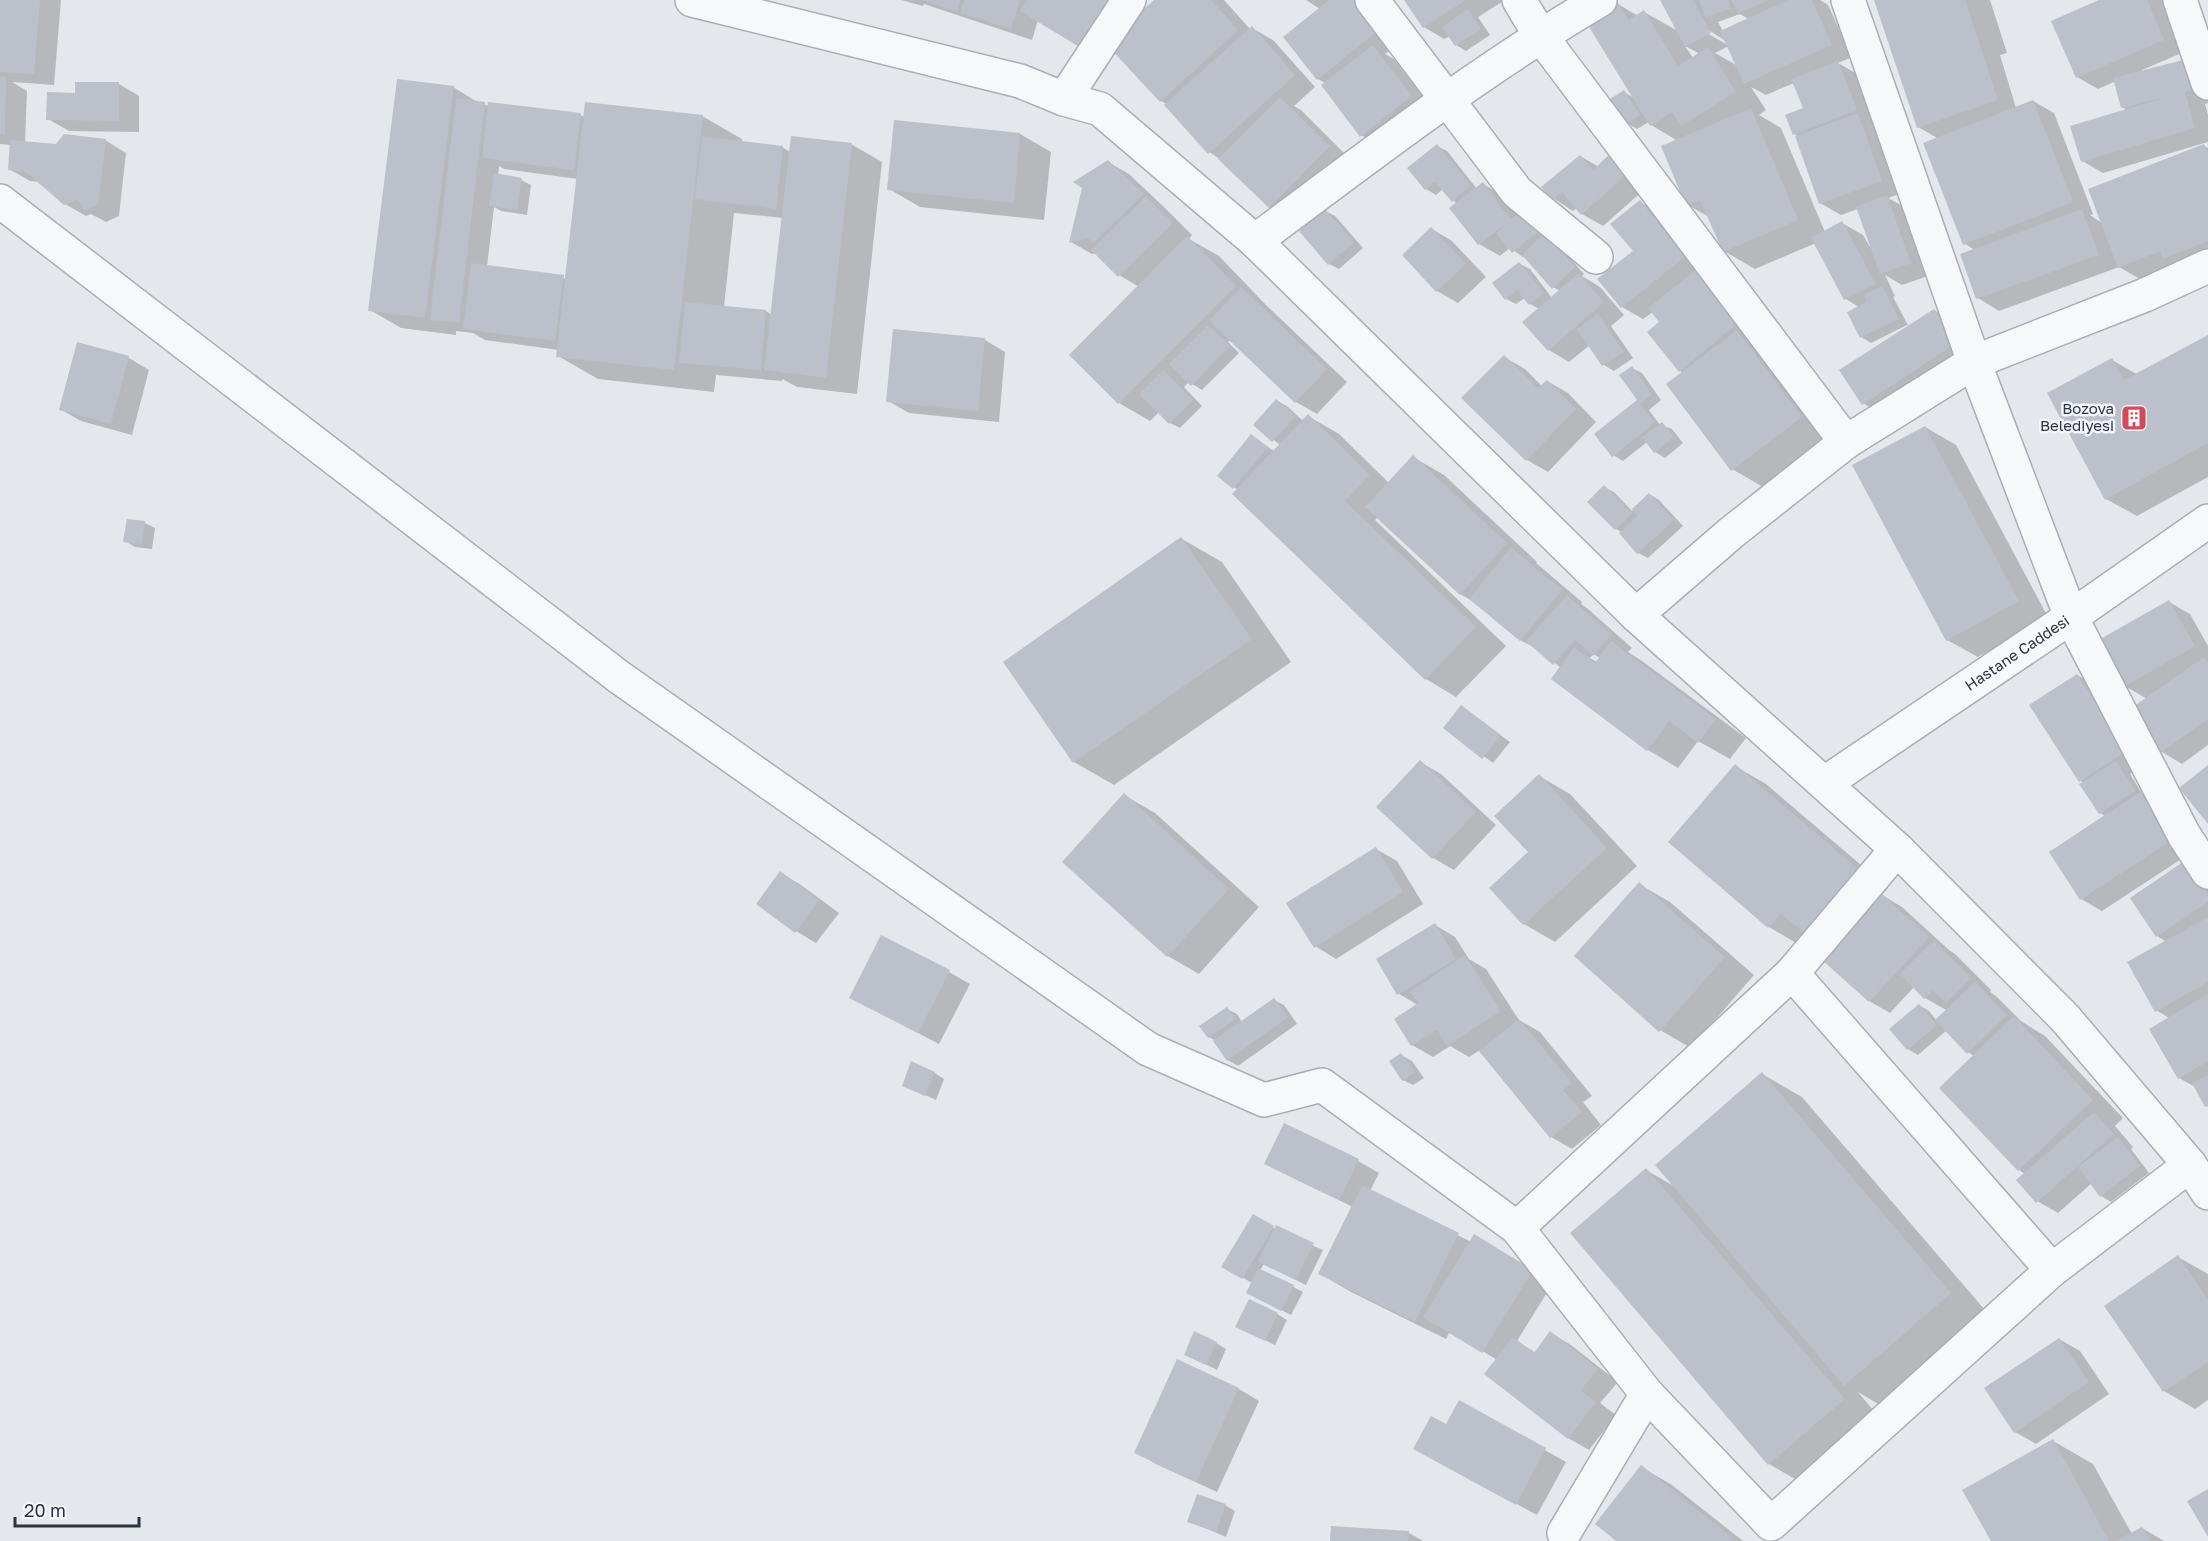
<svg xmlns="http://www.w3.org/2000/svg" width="2208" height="1541" viewBox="0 0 2208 1541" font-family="'Golos Text',sans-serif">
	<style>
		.shadow { fill: #0003; fill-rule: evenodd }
		.building { fill: #bbc0ca }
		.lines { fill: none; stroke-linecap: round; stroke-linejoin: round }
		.minor-casing { stroke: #a9aeb7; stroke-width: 36 }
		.minor { stroke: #f7f8fa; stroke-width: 33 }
		.labels { text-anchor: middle; stroke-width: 5; stroke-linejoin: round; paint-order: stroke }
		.poi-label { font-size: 15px; fill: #2b3445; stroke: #f4f6f9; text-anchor: end }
		.street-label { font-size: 15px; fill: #2b3445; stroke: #f4f6f9 }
	</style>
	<rect width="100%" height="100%" fill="#e4e7ec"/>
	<g class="shadow">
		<path d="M0,0H61L54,85L12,82L27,91L25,143L57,145L105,140L126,153L119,216L106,222L91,214L86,216L65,204L40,182L30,181L9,169L11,145L0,144Z"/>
		<path d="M901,0H1113L1131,22L1157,0H1224L1250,29L1252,28L1273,40L1315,87L1294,106L1301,110L1350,159L1290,219L1269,207L1220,159L1209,152L1167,104L1161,101L1114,50L1038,20L1032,40L924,4L923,6Z"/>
		<path d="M1306,0H1368L1401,41L1385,54L1394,59L1432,108L1382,147L1361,135L1325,83L1318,79L1320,9Z"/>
		<path d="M1406,0H1505L1478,17L1490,35L1466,51L1456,45L1450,36L1444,39L1424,27Z"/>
		<path d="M1661,0H1820L1828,5L1852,57L1838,63L1859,75L1877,122L1873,123L1879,127L1902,193L1888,198L1908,209L1931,275L1902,285L1885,275L1895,296L1893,297L1909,327L1934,310L1955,322L1976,356L1884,416L1863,403L1909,327L1907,325L1871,343L1861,337L1860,308L1846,299L1816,243L1755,269L1724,251L1709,217L1688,205L1678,141L1651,125L1649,122L1637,129L1627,123L1624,92L1634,98L1618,4L1638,16L1644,12L1678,31ZM1740,14L1749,19L1723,31L1718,22ZM1705,28L1726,41V44L1703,31ZM1685,46L1700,54L1693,58ZM1729,46L1738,66L1715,53ZM1794,83L1805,109L1794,134L1799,136L1820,203L1841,215L1858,209L1871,246L1870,247L1863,235L1842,223L1825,232L1781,128L1759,115L1766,110L1751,87L1766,95Z"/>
		<path d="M1876,0H1990L2007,53L2000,55L2016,108L2033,101L2054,113L2093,214L2090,215L2102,223L2204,146L2208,148V261L2176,265L2140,279L2119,267L1999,311L1978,298L1962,255L1975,250L1965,244L1939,139L1918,127Z"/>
		<path d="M2103,0H2162L2184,52L2142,70V72L2208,74V103L2205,104L2208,115V142L2103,173L2082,161L2128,111L2122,107L2116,81L2098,89L2077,77Z"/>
		<path d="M119,84L139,96V132L69,131L48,119L76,94Z"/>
		<path d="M453,87L479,103L489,106L580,115L585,117L702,116L742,139V143L782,147L790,152L851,144L882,162L857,394L797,387L782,379V381L716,375L714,392L598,379L558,356L559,350L485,340L473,333L456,331V335L401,328L370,310ZM499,166L504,169L578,179L567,279L487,267L494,207L501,211L527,215L531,185L521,180L498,176ZM734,213L783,218L772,315L766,311L724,307Z"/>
		<path d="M895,122L1020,134L1051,152L1044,220L920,207L889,189Z"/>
		<path d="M1437,146L1447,151L1477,189L1483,184L1504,196L1519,216L1555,241L1584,274L1582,276L1600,287L1624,315L1611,326L1633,358L1614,371L1604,365L1590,345L1569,362L1549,350L1539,309L1530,304L1525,298L1516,304L1506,299L1520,264L1530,269L1552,298L1560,291L1553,287L1525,256L1523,257L1510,248L1500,256L1479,244L1457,204L1443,189L1436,195L1426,189L1409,168Z"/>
		<path d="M1580,156L1599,167L1653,182L1603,226L1582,214L1577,208L1573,211L1553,198Z"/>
		<path d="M1108,162L1129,174L1167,210L1192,235L1189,239L1219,256L1266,305L1347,382L1317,414L1296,402L1231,340L1228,342L1239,353L1202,390L1189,382L1184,387L1202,406L1180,428L1170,423L1159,412L1150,421L1119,403L1071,355L1139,287L1119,275L1096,253L1092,254L1071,242Z"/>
		<path d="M1640,202L1661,214L1832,435L1763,487L1732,469L1683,373L1680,371L1661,322L1653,312L1643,319L1622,307L1600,279L1635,252Z"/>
		<path d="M1325,211L1335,216L1363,248L1339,269L1329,264Z"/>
		<path d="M1432,229L1452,241L1486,277L1458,303L1437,291Z"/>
		<path d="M2208,337V477L2137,516L2106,499L2112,360L2138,375Z"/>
		<path d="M985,340L1005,352L999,422L909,413L888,401Z"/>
		<path d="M78,344L129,358L149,370L132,435L81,421L60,409Z"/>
		<path d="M1504,357L1525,369L1542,386L1547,381L1568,393L1596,422L1548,472L1527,460Z"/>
		<path d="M1632,368L1642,373L1661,400L1649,410L1660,425L1672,429L1683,443L1665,458L1655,452L1647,442L1623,461L1613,455L1639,400Z"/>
		<path d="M1277,401L1287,406L1303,421L1308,416L1339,434L1389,483L1413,457L1444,475L1537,562L1536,563L1582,602L1581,604L1588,609L1632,648L1628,652L1642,661L1746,738L1730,759L1698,741L1678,768L1648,750L1561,668L1539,650L1520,640L1476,603L1460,594L1378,517L1375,520L1506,646L1456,697L1426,679L1238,490L1219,476L1252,436L1274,451L1280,445L1255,425ZM1593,654L1600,658L1597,662L1590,658Z"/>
		<path d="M1925,427L1956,445L2049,619L1978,657L1947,640Z"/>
		<path d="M1604,487L1614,492L1632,511L1649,494L1659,500L1683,526L1648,558L1638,553L1622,532L1616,529Z"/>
		<path d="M145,523L155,528L152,549L135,547L125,541Z"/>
		<path d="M1182,539L1222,562L1291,662L1114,785L1074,762L1005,663Z"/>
		<path d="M2169,602L2190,614L2208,646V745L2182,764L2162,752L2147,699L2125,686Z"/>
		<path d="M2077,675L2098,687L2147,763L2130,774L2143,795L2161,805L2192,852L2102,911L2081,899L2105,816L2100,813L2084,783L2080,780Z"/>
		<path d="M1461,707L1510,742L1493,763L1445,728Z"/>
		<path d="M1420,762L1441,774L1496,825L1454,870L1433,858L1378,807Z"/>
		<path d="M1735,766L1766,784L1888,888L1882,895L1902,907L1949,950L1955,954L1991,990L1990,992L1996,996L2021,1021L2045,1036L2123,1118L2115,1126L2133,1147L2131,1149L2149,1173L2111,1202L2101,1196L2092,1183L2058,1213L2037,1201L2025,1174L2019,1170L1941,1088L1974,1056L1968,1052L1947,1030L1918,1055L1908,1049L1919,1005L1929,1011L1937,1021L1948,1011L1925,998L1914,987L1890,1013L1869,1001L1823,959L1769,927L1670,842Z"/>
		<path d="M1539,776L1570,794L1637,866L1555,942L1524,924Z"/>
		<path d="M1124,795L1155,813L1259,907L1199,974L1168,956Z"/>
		<path d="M1376,849L1397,861L1423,904L1336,959L1315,946Z"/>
		<path d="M781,873L801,885L839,913L816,943L796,931Z"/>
		<path d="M2208,876V1107L2197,1088L2179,1078L2169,1018L2156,1010L2167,942L2157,936Z"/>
		<path d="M1639,884L1670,902L1754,975L1691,1048L1660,1030Z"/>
		<path d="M1435,925L1455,937L1469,959L1486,969L1519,1020L1540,1032L1592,1096L1583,1102L1601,1125L1572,1149L1551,1137L1480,1050L1469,1057L1450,1046L1433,1057L1412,1045L1418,1005L1399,994Z"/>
		<path d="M949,972L970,984L939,1044L872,1009Z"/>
		<path d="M1274,1000L1284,1005L1297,1024L1238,1066L1228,1060L1216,1041L1209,1037L1227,1009L1237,1014L1242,1022Z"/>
		<path d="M1401,1055L1412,1061L1424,1078L1413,1085L1403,1080Z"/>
		<path d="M935,1073L944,1079L936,1100L903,1085Z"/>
		<path d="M1762,1074L1802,1097L1991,1317L1885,1408L1858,1392L1884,1423L1809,1487L1769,1464L1646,1170L1674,1186Z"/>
		<path d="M1358,1161L1379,1173L1370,1191L1553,1283L1517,1341L1536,1353L1551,1333L1571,1345L1618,1382L1600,1403L1616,1415L1589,1450L1568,1438L1497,1360L1450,1331L1446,1339L1351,1292L1320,1274L1353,1207L1287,1175Z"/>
		<path d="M1254,1216L1275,1229L1323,1250L1306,1285L1264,1264L1260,1270L1303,1292L1291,1315L1258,1298L1252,1283L1223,1266Z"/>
		<path d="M2178,1257L2208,1274V1400L2195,1409L2164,1391Z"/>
		<path d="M1277,1314L1287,1320L1275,1345L1247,1332Z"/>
		<path d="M2059,1339L2080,1351L2109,1394L2036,1444L2015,1432Z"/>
		<path d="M1216,1343L1226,1349L1217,1370L1185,1354Z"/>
		<path d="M1177,1361L1239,1389L1259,1401L1217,1492L1156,1464L1135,1452Z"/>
		<path d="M1460,1402L1566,1462L1537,1515L1436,1460L1447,1427Z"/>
		<path d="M2053,1441L2093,1464L2132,1534L2142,1528L2164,1541H1992Z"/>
		<path d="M1641,1467L1672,1485L1743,1541H1619Z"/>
		<path d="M1225,1505L1235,1511L1226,1537L1189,1521Z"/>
		<path d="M1409,1533L1423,1541H1332Z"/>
	</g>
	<g class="building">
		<path d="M0,0H40L34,74L0,72Z"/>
		<path d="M922,0H960L957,12Z"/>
		<path d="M964,0H1020L1011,29L960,13Z"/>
		<path d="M1027,0H1115L1086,51L1020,11Z"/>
		<path d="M1154,0H1211L1238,30L1160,102L1106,44Z"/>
		<path d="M1329,0H1359L1381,28L1317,80L1283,37Z"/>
		<path d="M1404,0H1466L1423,28Z"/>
		<path d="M1660,0H1693L1711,33L1685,47Z"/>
		<path d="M1699,0H1728L1731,9L1705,17Z"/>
		<path d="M1731,0H1769L1738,14Z"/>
		<path d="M1788,0H1812L1832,45L1744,84L1720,31Z"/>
		<path d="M1874,0H1965L1998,100L1917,128Z"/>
		<path d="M2099,0H2147L2164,40L2076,78L2051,21Z"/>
		<path d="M1618,3L1629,20L1644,10L1678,66L1708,47L1736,92L1681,126L1672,112L1650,126L1586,22Z"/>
		<path d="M1468,9L1481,29L1455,46L1442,27Z"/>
		<path d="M1252,26L1295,75L1208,154L1164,105Z"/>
		<path d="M1373,45L1412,96L1360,137L1321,85Z"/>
		<path d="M2187,59L2195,89L2185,92L2195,128L2081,162L2070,126L2167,97L2121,108L2113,78Z"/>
		<path d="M1838,61L1857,110L1793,135L1785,115L1803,108L1791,79Z"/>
		<path d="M0,77H6L5,134H0Z"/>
		<path d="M397,79L454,86L425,318L368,311Z"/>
		<path d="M75,82H119V121L46,120L47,92L75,93Z"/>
		<path d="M1624,90L1640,115L1626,124L1610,99Z"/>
		<path d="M1280,97L1330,146L1269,208L1218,159Z"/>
		<path d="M456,98L485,102L459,323L430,320Z"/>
		<path d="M2033,100L2073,202L1963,245L1923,143Z"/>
		<path d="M488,102L581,113L574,170L482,158Z"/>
		<path d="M585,102L703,115L674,370L556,357Z"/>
		<path d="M1751,108L1798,220L1723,252L1700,200L1686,206L1661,146Z"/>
		<path d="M1858,113L1882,181L1819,204L1795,136Z"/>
		<path d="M894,120L1020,133L1014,203L887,190Z"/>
		<path d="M64,134L106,139L98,204L84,211L78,199L64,205L26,172L8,170L10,140L56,144Z"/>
		<path d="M702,136L783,146L776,209L695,199Z"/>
		<path d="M791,136L852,143L826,378L764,370Z"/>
		<path d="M1437,144L1471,186L1452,202L1435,182L1425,190L1407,168Z"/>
		<path d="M2204,144L2208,154V241L2163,259L2160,251L2118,268L2088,189Z"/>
		<path d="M1615,149L1633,169L1581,215L1562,192L1552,200L1541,187L1580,155L1593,170Z"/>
		<path d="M1108,160L1144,194L1093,243L1088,238L1069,243L1082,188L1073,182Z"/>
		<path d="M494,173L522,178L517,210L489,206Z"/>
		<path d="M1483,182L1511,220L1523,210L1540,230L1512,253L1496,233L1506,224L1478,245L1449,208Z"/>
		<path d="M1887,195L1911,263L1880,274L1856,207Z"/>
		<path d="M1146,196L1173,223L1118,277L1091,250Z"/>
		<path d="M1640,200L1685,257L1621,308L1597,279L1633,251L1610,224Z"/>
		<path d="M1325,209L1354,242L1328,265L1299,231Z"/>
		<path d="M2082,209L2099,255L1976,299L1960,254Z"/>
		<path d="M1842,221L1876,284L1844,300L1811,238Z"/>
		<path d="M1431,227L1466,264L1436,292L1402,255Z"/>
		<path d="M1545,233L1575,267L1552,289L1522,255Z"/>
		<path d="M1187,236L1236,286L1118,404L1069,355Z"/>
		<path d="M1519,262L1544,293L1529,305L1517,290L1505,300L1492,283Z"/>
		<path d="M471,263L564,275L555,341L463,329Z"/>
		<path d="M1697,269L1739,322L1679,372L1647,332L1659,322L1648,308Z"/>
		<path d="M1579,273L1604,302L1548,351L1522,322Z"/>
		<path d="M1882,286L1899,319L1860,338L1847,312L1867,302L1864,295Z"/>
		<path d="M1241,287L1327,369L1295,403L1209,321Z"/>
		<path d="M685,302L766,310L761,370L679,363Z"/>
		<path d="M1934,309L1956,343L1862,405L1839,370Z"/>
		<path d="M1598,314L1624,352L1602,366L1577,329Z"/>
		<path d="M1208,325L1230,346L1191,386L1169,364Z"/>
		<path d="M893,329L985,338L978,411L886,402Z"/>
		<path d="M1737,330L1802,417L1731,471L1666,384Z"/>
		<path d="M2208,335V443L2105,500L2047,393L2112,358L2124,380Z"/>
		<path d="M77,342L129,356L111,424L59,410Z"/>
		<path d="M1504,355L1538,388L1547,380L1576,409L1526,461L1461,398Z"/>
		<path d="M1632,366L1652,394L1640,404L1655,423L1612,457L1594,434L1637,400L1619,375Z"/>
		<path d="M1163,370L1193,400L1169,424L1139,394Z"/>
		<path d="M1276,399L1296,416L1272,442L1253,425Z"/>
		<path d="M1308,414L1370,475L1345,501L1476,627L1425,680L1232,494Z"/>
		<path d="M1662,422L1674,437L1654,453L1642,437Z"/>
		<path d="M1925,426L2019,601L1946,641L1852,465Z"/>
		<path d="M1251,434L1268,447L1233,489L1217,476Z"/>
		<path d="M1413,455L1507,543L1460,595L1365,507Z"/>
		<path d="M1604,485L1632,513L1615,530L1587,502Z"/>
		<path d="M1649,493L1674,520L1637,554L1619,533L1637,516L1632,509Z"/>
		<path d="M127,519L145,521L142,544L123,542Z"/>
		<path d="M1181,537L1252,639L1073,763L1003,662Z"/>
		<path d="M1511,547L1562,590L1520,641L1469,599Z"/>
		<path d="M1567,595L1612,635L1593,656L1575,640L1553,665L1526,641Z"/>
		<path d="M2169,600L2195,646L2124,687L2097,641Z"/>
		<path d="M1611,641L1716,719L1698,743L1669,721L1647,751L1551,679L1574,647L1595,663Z"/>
		<path d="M2204,657L2208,663V719L2160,753L2130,709Z"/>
		<path d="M2077,674L2127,751L2079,782L2029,705Z"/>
		<path d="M1461,705L1501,735L1482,759L1443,728Z"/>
		<path d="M1420,760L1476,812L1432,859L1376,807Z"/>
		<path d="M2116,761L2135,791L2099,814L2079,784Z"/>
		<path d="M1735,764L1858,869L1804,933L1781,914L1768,928L1668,842Z"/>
		<path d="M2208,765V824L2179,788Z"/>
		<path d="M1539,774L1607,848L1523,925L1489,888L1528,852L1494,816Z"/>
		<path d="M2140,792L2172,840L2080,900L2049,852Z"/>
		<path d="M1124,793L1229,889L1167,957L1062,862Z"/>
		<path d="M1376,847L1403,892L1314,948L1286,903Z"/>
		<path d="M2186,860L2208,894V902L2156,937L2130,898Z"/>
		<path d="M780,871L819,900L795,933L756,904Z"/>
		<path d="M1639,882L1725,957L1659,1032L1574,956Z"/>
		<path d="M1881,893L1929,937L1869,1002L1821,959Z"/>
		<path d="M2208,917V982L2155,1012L2127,962Z"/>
		<path d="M1435,923L1456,959L1397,995L1376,959Z"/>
		<path d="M881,935L950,970L918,1033L849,998Z"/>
		<path d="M1934,940L1971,978L1946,1003L1933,990L1924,999L1900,974Z"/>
		<path d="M1465,955L1501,1011L1447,1046L1437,1030L1411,1046L1394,1019L1418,1003L1410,992Z"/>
		<path d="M1975,982L2007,1015L1967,1054L1935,1020Z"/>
		<path d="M2208,994V1061L2178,1079L2149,1029Z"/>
		<path d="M1274,998L1288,1017L1227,1061L1213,1041Z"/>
		<path d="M1919,1004L1937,1025L1907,1050L1889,1029Z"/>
		<path d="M1227,1007L1236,1019L1208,1038L1199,1026Z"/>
		<path d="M2014,1016L2093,1100L2018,1171L1939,1088Z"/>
		<path d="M1519,1019L1572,1083L1563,1090L1582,1112L1550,1138L1479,1051Z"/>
		<path d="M1401,1053L1415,1072L1402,1081L1389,1061Z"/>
		<path d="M911,1061L935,1072L925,1096L902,1086Z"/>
		<path d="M1762,1072L1951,1293L1844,1386L1655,1165Z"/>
		<path d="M2208,1075V1106L2205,1107L2192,1083Z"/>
		<path d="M2094,1112L2114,1134L2036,1203L2016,1180Z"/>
		<path d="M1284,1123L1359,1159L1339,1200L1264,1164Z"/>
		<path d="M2118,1137L2140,1166L2100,1197L2078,1167Z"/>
		<path d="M1646,1168L1845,1399L1768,1465L1570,1233Z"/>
		<path d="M1362,1185L1459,1233L1415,1322L1318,1274Z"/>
		<path d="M1253,1214L1274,1226L1242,1279L1221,1267Z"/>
		<path d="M1276,1225L1314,1243L1296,1280L1258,1262Z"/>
		<path d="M1474,1234L1533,1270L1482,1353L1423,1317Z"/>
		<path d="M2178,1255L2208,1300V1362L2163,1392L2104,1306Z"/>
		<path d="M1258,1268L1294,1285L1281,1311L1246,1293Z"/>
		<path d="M1249,1299L1278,1313L1265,1341L1235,1327Z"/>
		<path d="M1194,1331L1217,1342L1206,1365L1184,1355Z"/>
		<path d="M1550,1331L1598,1369L1581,1390L1596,1402L1568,1439L1484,1374L1513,1337L1534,1353Z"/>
		<path d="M2059,1338L2089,1382L2014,1433L1984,1388Z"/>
		<path d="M1177,1359L1239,1388L1196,1482L1134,1453Z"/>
		<path d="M1459,1400L1546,1448L1516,1505L1413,1449L1431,1416L1446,1424Z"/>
		<path d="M2053,1439L2109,1541H1991L1962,1490Z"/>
		<path d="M1641,1465L1733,1538L1730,1541H1616L1595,1524Z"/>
		<path d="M2208,1489V1537L2187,1501Z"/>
		<path d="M1197,1494L1226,1504L1216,1532L1187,1522Z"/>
		<path d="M1331,1526L1409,1531L1408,1541H1330Z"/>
		<path d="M2142,1527L2150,1541H2116Z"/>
	</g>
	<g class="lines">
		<defs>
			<g id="minor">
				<path d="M692,0L1020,81L1064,99L1100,109L1255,241L1636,615L1897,849L2065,1018L2190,1165L2208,1193"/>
				<path d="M1372,0L1517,192L1596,257"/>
				<path d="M1519,0L1540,35L1846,442"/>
				<path d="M1848,0L1974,362L2071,617L2184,835L2208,872"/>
				<path d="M2180,0L2208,83"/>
				<path d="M1064,99L1129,0"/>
				<path d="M0,201L619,677L1148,1049L1264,1100L1322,1085L1517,1228L1647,1394L1771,1524L2052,1270L2190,1165"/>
				<path d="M1255,241C1368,157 1479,71 1600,0"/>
				<path d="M1636,615L1731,533L1846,442L1974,362L2145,295L2208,266"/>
				<path id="s1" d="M1825,783L2071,617L2208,521"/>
				<path d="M1792,973L1897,849"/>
				<path d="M1517,1228L1792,973L2052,1270"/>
				<path d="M1564,1533L1647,1394"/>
			</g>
		</defs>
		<use href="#minor" class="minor-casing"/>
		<use href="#minor" class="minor"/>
	</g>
	<defs>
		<symbol id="building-square" viewBox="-11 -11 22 22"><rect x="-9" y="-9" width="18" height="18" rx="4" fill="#d1495b" stroke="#f4f6f9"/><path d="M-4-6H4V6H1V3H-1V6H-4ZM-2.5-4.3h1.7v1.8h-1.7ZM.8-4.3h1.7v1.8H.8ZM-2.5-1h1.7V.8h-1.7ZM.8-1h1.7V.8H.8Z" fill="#fff"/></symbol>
	</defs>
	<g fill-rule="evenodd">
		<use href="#building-square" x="2119" y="403" width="30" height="30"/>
	</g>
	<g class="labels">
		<g class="poi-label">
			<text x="2114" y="414">Bozova<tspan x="2114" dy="17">Belediyesi</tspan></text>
		</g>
		<g class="street-label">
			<text dy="5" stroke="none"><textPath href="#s1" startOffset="232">Hastane Caddesi</textPath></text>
		</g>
	</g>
	<path d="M15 1517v9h124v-9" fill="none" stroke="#2b3445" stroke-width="3"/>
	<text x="24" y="1517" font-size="18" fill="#2b3445" stroke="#f4f6f9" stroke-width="4.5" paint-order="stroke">20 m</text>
</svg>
